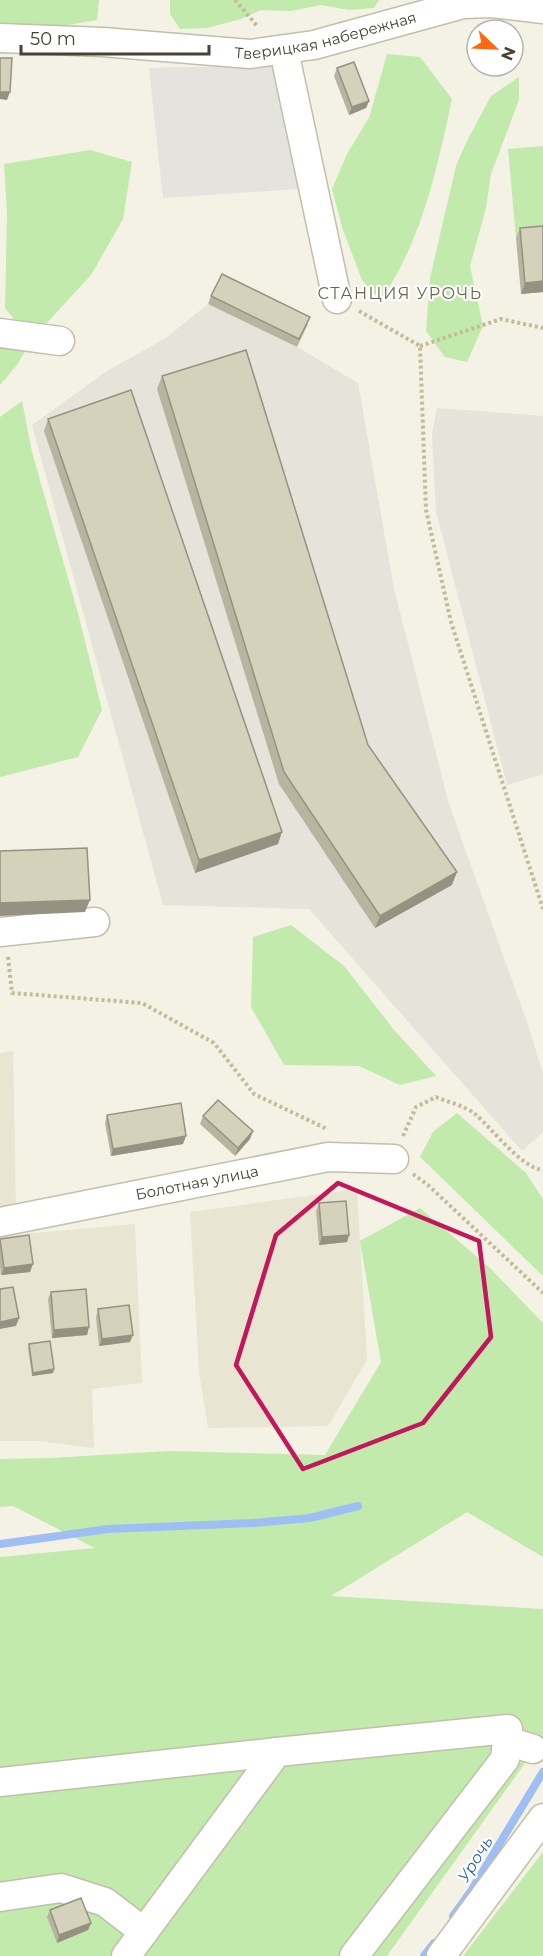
<svg xmlns="http://www.w3.org/2000/svg" width="543" height="1956" viewBox="0 0 543 1956" font-family="Montserrat,sans-serif">
	<style>
		.residential { fill: #e8e6d3 }
		.industrial { fill: #e5e3da }
		.green { fill: #c1eaac }
		.parking { fill: #e4e3de }
		.lines { fill: none; stroke-linecap: round; stroke-linejoin: round }
		.stream { stroke: #9ebef4; stroke-width: 8 }
		.minor-casing { stroke: #c2bfaa; stroke-width: 31 }
		.path { stroke: #c2bc98; stroke-width: 4; stroke-dasharray: 3 3; stroke-linecap: butt }
		.minor { stroke: #fff; stroke-width: 28 }
		.wall { fill: #b8b4a0 }
		.shaded-wall { fill: #969282 }
		.building { fill: #d6d1ba; stroke: #969282; stroke-width: 1.5 }
		.marked { fill: none; stroke: #c2185b; stroke-width: 4.5; stroke-linejoin: round }
		.labels { text-anchor: middle; stroke-width: 4.5; stroke-linejoin: round; paint-order: stroke }
		.street-label { font-size: 15px; fill: #464334; stroke: #fff }
		.neighbourhood-label { font-size: 16px; letter-spacing: 1.5px; fill: #69644b; stroke: #fff }
		.water-label { font-size: 16px; font-style: italic; fill: #295db7; stroke: #fff }
	</style>
	<rect width="100%" height="100%" fill="#f3f2e5"/>
	<g class="residential">
		<path d="M13,1051L16,1209L0,1211V1053Z"/>
		<path d="M357,1189L367,1360L328,1426L208,1428L199,1372L190,1212Z"/>
		<path d="M135,1224L142,1383L92,1389L94,1448L39,1441H0V1236Z"/>
	</g>
	<g class="industrial">
		<path d="M208,304L297,347L358,383L394,589L449,804L528,1025L543,1074V1132L522,1151L309,909L163,905L32,425L107,371L166,338Z"/>
		<path d="M437,408L543,416V774L507,785L436,511L432,434Z"/>
	</g>
	<g class="green">
		<path d="M0,0H99L97,20L51,28L0,25Z"/>
		<path d="M170,0H379L374,8L349,10L321,5L291,11L261,10L241,19L207,28L180,29L170,14Z"/>
		<path d="M387,54L420,57L452,99C441,151 429,207 406,256C399,271 390,286 381,301L362,280L343,230L332,189L347,154L369,118Z"/>
		<path d="M519,77V100L491,174L486,208L470,266L483,326L467,362L445,357L426,331L430,278L456,166L466,143L491,96Z"/>
		<path d="M543,146V236L516,238L508,149Z"/>
		<path d="M90,150L132,162L123,219L91,275L31,340L5,308L7,214L4,164Z"/>
		<path d="M0,343L27,348L17,365L0,385Z"/>
		<path d="M22,401L32,452L79,617L102,710L78,757L0,777V417Z"/>
		<path d="M291,925L344,966L395,1031L436,1076L400,1085L359,1066L284,1065L251,1007L253,937Z"/>
		<path d="M457,1113L526,1173L543,1199V1276L420,1157L433,1132Z"/>
		<path d="M420,1208L490,1268L543,1323V1557L467,1512L331,1596L543,1609V1738L387,1956H0V1557L95,1548L13,1506L0,1507V1459L50,1458L169,1451L325,1455L381,1362L360,1241Z"/>
		<path d="M543,1852V1956H463Z"/>
	</g>
	<path class="parking" d="M287,65L314,188L163,198L149,68Z"/>
	<g class="lines">
		<g class="stream">
			<path d="M0,1544L108,1529L253,1523L310,1518L358,1506"/>
			<path d="M453,1916L471,1891L543,1772"/>
			<path d="M424,1956L434,1943"/>
		</g>
		<defs>
			<g id="minor">
				<path id="s1" d="M0,38L103,42L250,54L314,45L463,4L492,3L543,9"/>
				<path d="M287,65L337,299"/>
				<path d="M0,333L60,341"/>
				<path d="M0,932L95,922"/>
				<path id="s2" d="M0,1222L328,1157L394,1159"/>
				<path d="M507,1741L533,1749"/>
				<path d="M0,1782L277,1752"/>
				<path d="M0,1897L61,1888L105,1902L144,1932"/>
				<path d="M126,1956L277,1752L508,1729L505,1759L354,1956"/>
				<path d="M441,1956L543,1818"/>
			</g>
		</defs>
		<use href="#minor" class="minor-casing"/>
		<g class="path">
			<path d="M235,0L258,27"/>
			<path d="M359,311L420,346L426,510L451,622L543,909"/>
			<path d="M420,346L501,319L543,328"/>
			<path d="M8,957L12,993L142,1003L214,1043L254,1094L327,1129"/>
			<path d="M403,1136L416,1107L436,1097C448,1102 465,1106 475,1114C492,1128 521,1168 543,1170"/>
			<path d="M413,1174L428,1185L543,1293"/>
		</g>
		<use href="#minor" class="minor"/>
	</g>
	<g class="wall">
		<path d="M337,68L369,101L366,108L349,115L334,76Z"/>
		<path d="M543,226V292L521,294L516,238L520,228Z"/>
		<path d="M211,296L308,324L297,347L208,304Z"/>
		<path d="M162,376L368,745L452,885L375,928L279,784L157,389Z"/>
		<path d="M48,419L278,844L195,873L44,431Z"/>
		<path d="M107,1115L183,1144L111,1156L105,1123Z"/>
		<path d="M203,1116L253,1131L250,1139L235,1156L200,1124Z"/>
		<path d="M319,1203L349,1235L347,1242L319,1245L316,1211Z"/>
		<path d="M0,1239L30,1272L1,1275L0,1266Z"/>
		<path d="M51,1292L89,1327L87,1335L52,1338L48,1299Z"/>
		<path d="M98,1309L130,1342L99,1346L96,1317Z"/>
		<path d="M29,1344L54,1369L53,1373L32,1376L28,1348Z"/>
		<path d="M50,1910L91,1923L88,1930L57,1943L47,1917Z"/>
	</g>
	<g class="shaded-wall">
		<path d="M0,92H10L7,100L0,99Z"/>
		<path d="M369,101L366,108L349,115L352,107Z"/>
		<path d="M543,281V292L521,294L525,283Z"/>
		<path d="M282,832L278,844L195,873L199,860Z"/>
		<path d="M457,872L452,885L375,928L380,916Z"/>
		<path d="M90,900L85,912L0,916V903Z"/>
		<path d="M253,1131L250,1139L235,1156L238,1148Z"/>
		<path d="M186,1136L183,1144L111,1156L113,1149Z"/>
		<path d="M349,1235L347,1242L319,1245L322,1237Z"/>
		<path d="M33,1264L30,1272L1,1275L4,1268Z"/>
		<path d="M19,1318L16,1326L0,1329V1322Z"/>
		<path d="M89,1327L87,1335L52,1338L54,1330Z"/>
		<path d="M133,1335L130,1342L99,1346L102,1339Z"/>
		<path d="M54,1369L53,1373L32,1376L33,1373Z"/>
		<path d="M91,1923L88,1930L57,1943L59,1935Z"/>
	</g>
	<g class="building">
		<path d="M0,58H12L10,92H0Z"/>
		<path d="M354,62L369,101L352,107L337,68Z"/>
		<path d="M543,226V281L525,283L520,228Z"/>
		<path d="M222,274L310,317L299,339L211,296Z"/>
		<path d="M246,350L368,745L457,872L380,916L284,772L162,376Z"/>
		<path d="M131,390L282,832L199,860L48,419Z"/>
		<path d="M87,848L90,900L0,903V851Z"/>
		<path d="M218,1100L253,1131L238,1148L203,1116Z"/>
		<path d="M181,1103L186,1136L113,1149L107,1115Z"/>
		<path d="M346,1201L349,1235L322,1237L319,1203Z"/>
		<path d="M29,1235L33,1264L4,1268L0,1239Z"/>
		<path d="M13,1287L19,1318L0,1322V1289Z"/>
		<path d="M86,1289L89,1327L54,1330L51,1292Z"/>
		<path d="M129,1305L133,1335L102,1339L98,1309Z"/>
		<path d="M50,1341L54,1369L33,1373L29,1344Z"/>
		<path d="M81,1898L91,1923L59,1935L50,1910Z"/>
	</g>
	<path class="marked" d="M338,1183L479,1241L491,1337L423,1423L303,1469L236,1365L276,1235Z"/>
	<g class="labels">
		<g class="street-label">
			<text dy="5" stroke="none"><textPath href="#s1" startOffset="328">Тверицкая набережная</textPath></text>
			<text dy="5" stroke="none"><textPath href="#s2" startOffset="201">Болотная улица</textPath></text>
		</g>
		<g class="neighbourhood-label">
			<text x="400" y="299">СТАНЦИЯ УРОЧЬ</text>
		</g>
		<g class="water-label">
			<text transform="translate(475 1859) rotate(-58)" y="6">Урочь</text>
		</g>
	</g>
	<g transform="translate(495 48) rotate(113)"><circle r="28" fill="#ffffff" stroke="#b5b4ae" stroke-width="1.5"/>
	<path d="M0-4.5L10 22L0 15L-10 22Z" fill="#ff6711"/>
	<text y="-9" font-size="16" font-weight="bold" text-anchor="middle" fill="#464334">N</text>
	</g>
	<path d="M21 45v9h188v-9" fill="none" stroke="#464334" stroke-width="3"/>
	<text x="30" y="45" font-size="18" fill="#464334" stroke="#ffffff" stroke-width="4.5" paint-order="stroke">50 m</text>
</svg>
